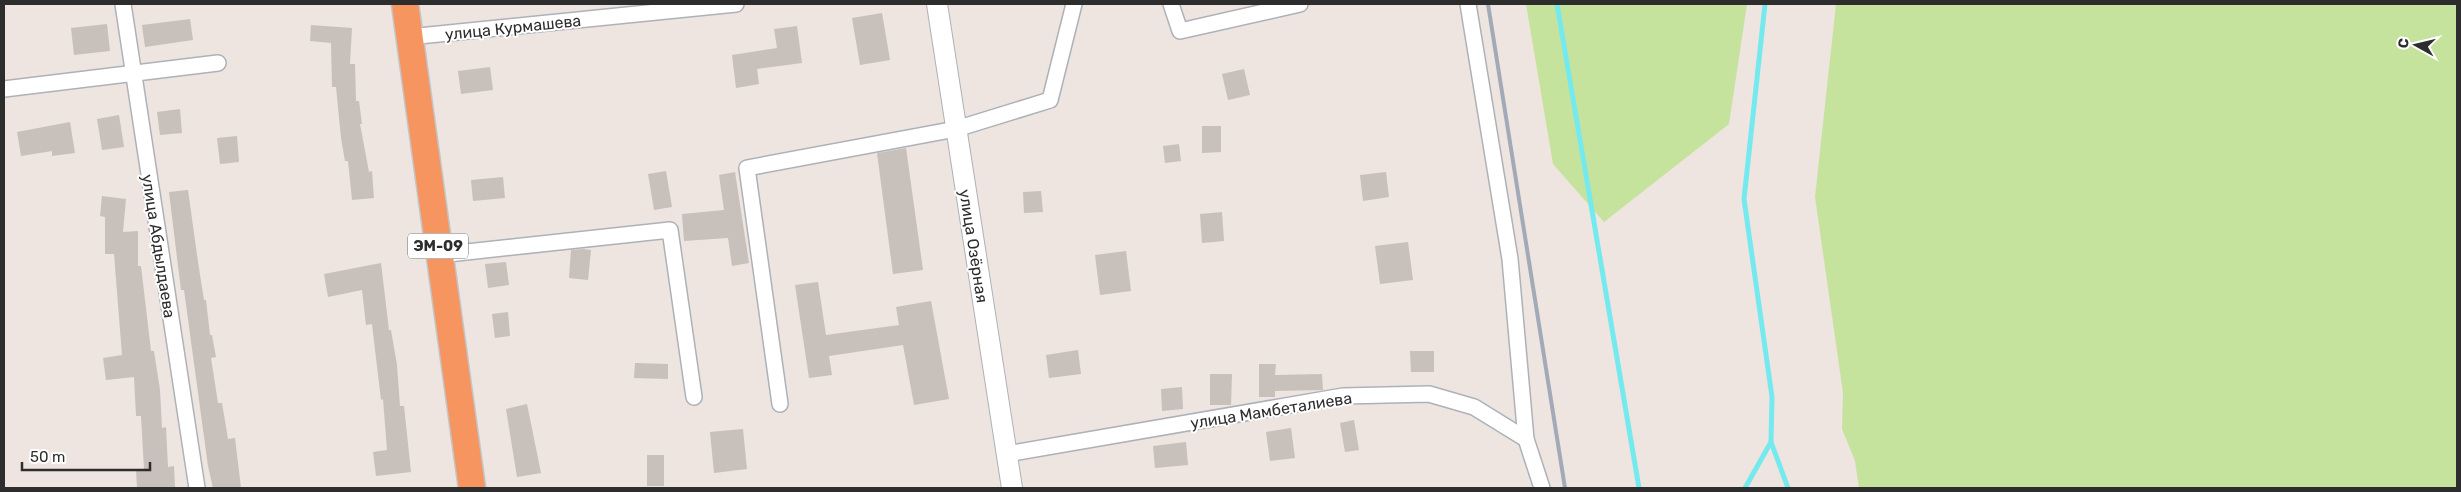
<svg xmlns="http://www.w3.org/2000/svg" width="2461" height="492" viewBox="0 0 2461 492" font-family="Rubik,sans-serif">
	<style>
		.green { fill: #c6e39d }
		.lines { fill: none; stroke-linecap: round; stroke-linejoin: round }
		.stream { stroke: #75eaee; stroke-width: 5 }
		.building { fill: #c7c0bb }
		.minor-casing { stroke: #adb2b9; stroke-width: 18 }
		.tertiary-casing { stroke: #adb2b9; stroke-width: 22 }
		.trunk-casing { stroke: #c4c4c4; stroke-width: 29 }
		.minor { stroke: #fff; stroke-width: 15 }
		.tertiary { stroke: #fff; stroke-width: 20 }
		.trunk { stroke: #f69560; stroke-width: 26 }
		.rail { stroke: #a2aab7; stroke-width: 4 }
		.labels { text-anchor: middle; stroke-width: 4; stroke-linejoin: round; paint-order: stroke }
		.shield { fill: #fff; stroke: #6c6c6c; stroke-width: 1 }
		.shield-label { font-size: 15px; font-weight: bold; fill: #2d2d2d }
		.street-label { font-size: 16px; fill: #2d2d2d; stroke: #fff }
	</style>
	<rect width="100%" height="100%" fill="#eee4e0"/>
	<g class="green">
		<path d="M1526,4H1747L1729,124L1604,222L1553,164Z"/>
		<path d="M1836,4H2457V488H1859L1855,461L1842,429L1843,393L1815,197Z"/>
	</g>
	<g class="lines">
		<g class="stream">
			<path d="M1557,4L1639,488"/>
			<path d="M1765,4L1744,199L1772,397L1771,442L1788,488"/>
			<path d="M1745,488L1771,442"/>
		</g>
	</g>
	<g class="building">
		<path d="M882,13L890,60L860,65L852,18Z"/>
		<path d="M190,19L193,40L145,47L142,25Z"/>
		<path d="M107,24L110,51L74,55L71,28Z"/>
		<path d="M311,25L352,28L350,64H355L356,101H359L362,124H360L369,172L372,171L374,198L352,200L348,161H345L341,138L336,87H332L331,43L310,41Z"/>
		<path d="M797,26L802,63L757,69L759,84L736,88L732,55L777,48L774,29Z"/>
		<path d="M490,67L493,90L461,94L458,71Z"/>
		<path d="M1244,69L1250,95L1228,100L1222,74Z"/>
		<path d="M180,109L182,133L160,135L157,112Z"/>
		<path d="M119,115L124,147L102,150L97,119Z"/>
		<path d="M70,122L75,153L52,156V151L21,156L17,132Z"/>
		<path d="M1202,126H1221V152L1202,153Z"/>
		<path d="M237,136L239,162L220,164L217,138Z"/>
		<path d="M1179,144L1181,161L1165,163L1163,146Z"/>
		<path d="M906,148L923,270L893,274L877,153Z"/>
		<path d="M666,171L672,207L654,210L648,174Z"/>
		<path d="M735,172L749,263L732,266L728,238L684,241L682,214L724,210L719,175Z"/>
		<path d="M1386,172L1389,197L1363,201L1360,175Z"/>
		<path d="M503,177L505,198L473,201L471,180Z"/>
		<path d="M188,190L198,262L204,300H206L210,335H212L216,357L211,358L218,403H222L228,439L235,438L241,488H213L208,466L184,290H181L178,266L169,192Z"/>
		<path d="M1041,191L1043,212L1024,213L1023,192Z"/>
		<path d="M102,196L126,199L123,232L138,231V266H141L151,351H154L160,390L162,428L166,427L168,467L174,466L175,488H137L136,469H144L141,416H136L134,377L106,380L103,358L122,355L114,254H105V217L100,216Z"/>
		<path d="M1222,212L1224,241L1202,243L1200,214Z"/>
		<path d="M1408,242L1413,280L1380,284L1375,246Z"/>
		<path d="M583,249L591,250L588,280L569,278L571,250Z"/>
		<path d="M1126,251L1131,291L1100,295L1095,255Z"/>
		<path d="M506,262L509,285L488,288L485,264Z"/>
		<path d="M381,263L389,330H391L397,365L400,406H404L411,472L376,476L373,452L387,450L383,399L381,400L372,324L366,325L362,290L328,297L324,274Z"/>
		<path d="M818,282L826,335L899,325L896,307L931,301L949,399L914,405L903,345L829,356L832,375L809,378L795,285Z"/>
		<path d="M508,312L510,336L495,338L492,314Z"/>
		<path d="M1078,350L1081,374L1049,378L1046,355Z"/>
		<path d="M1410,351H1434V372H1411Z"/>
		<path d="M635,363L668,364V379L634,378Z"/>
		<path d="M1259,364H1276L1275,375L1322,374L1323,390L1275,391V397H1259Z"/>
		<path d="M1210,374H1232L1231,405H1210Z"/>
		<path d="M1182,387L1183,409L1162,411L1161,389Z"/>
		<path d="M527,404L541,473L517,477L506,409Z"/>
		<path d="M1354,420L1359,450L1345,452L1340,423Z"/>
		<path d="M1291,428L1295,458L1270,461L1266,432Z"/>
		<path d="M743,429L747,469L714,473L710,432Z"/>
		<path d="M1186,442L1188,465L1155,468L1153,446Z"/>
		<rect x="647" y="455" width="17" height="31"/>
	</g>
	<g class="lines">
		<defs>
			<g id="minor">
				<path d="M123,4L197,488"/>
				<path d="M1171,4L1180,31L1300,4"/>
				<path d="M1468,4L1510,259L1526,439L1542,488"/>
				<path d="M409,37L736,4"/>
				<path d="M4,89L218,63"/>
				<path d="M439,255L670,230L694,397"/>
				<path d="M780,404L747,168L956,129L1050,100L1074,4"/>
				<path d="M1007,454L1343,396L1429,394L1474,407L1526,439"/>
			</g>
			<path id="tertiary" d="M937,4L1012,488"/>
			<path id="trunk" d="M405,4L472,488"/>
		</defs>
		<use href="#minor" class="minor-casing"/>
		<use href="#tertiary" class="tertiary-casing"/>
		<use href="#trunk" class="trunk-casing"/>
		<use href="#minor" class="minor"/>
		<use href="#tertiary" class="tertiary"/>
		<use href="#trunk" class="trunk"/>
		<path class="rail" d="M1488,4L1565,488"/>
	</g>
	<g class="labels">
		<rect class="shield" x="408" y="233.5" width="60" height="25" rx="4"/>
		<g class="shield-label">
			<text x="438" y="251">ЭМ-09</text>
		</g>
		<g class="street-label">
			<text transform="translate(513 27) rotate(-6)" y="6">улица Курмашева</text>
			<text transform="translate(159 246) rotate(81)" y="6">улица Абдылдаева</text>
			<text transform="translate(974 246) rotate(81)" y="6">улица Озёрная</text>
			<text transform="translate(1271 410) rotate(-9)" y="6">улица Мамбеталиева</text>
		</g>
	</g>
	<rect width="2461" height="492" fill="none" stroke="#2d2d2d" stroke-width="10"/>
	<g transform="translate(2416 45) rotate(278)" stroke="#ffffff" stroke-width="4" paint-order="stroke">
	<path d="M0-4L9 19L0 12L-9 19Z" fill="#2d2d2d"/>
	<text y="-8" font-size="14" font-weight="bold" text-anchor="middle" fill="#2d2d2d">С</text>
	</g>
	<path d="M22 462v8h128v-8" fill="none" stroke="#2d2d2d" stroke-width="2.5"/>
	<text x="30" y="462" font-size="15" fill="#2d2d2d" stroke="#ffffff" stroke-width="4" paint-order="stroke">50 m</text>
</svg>
